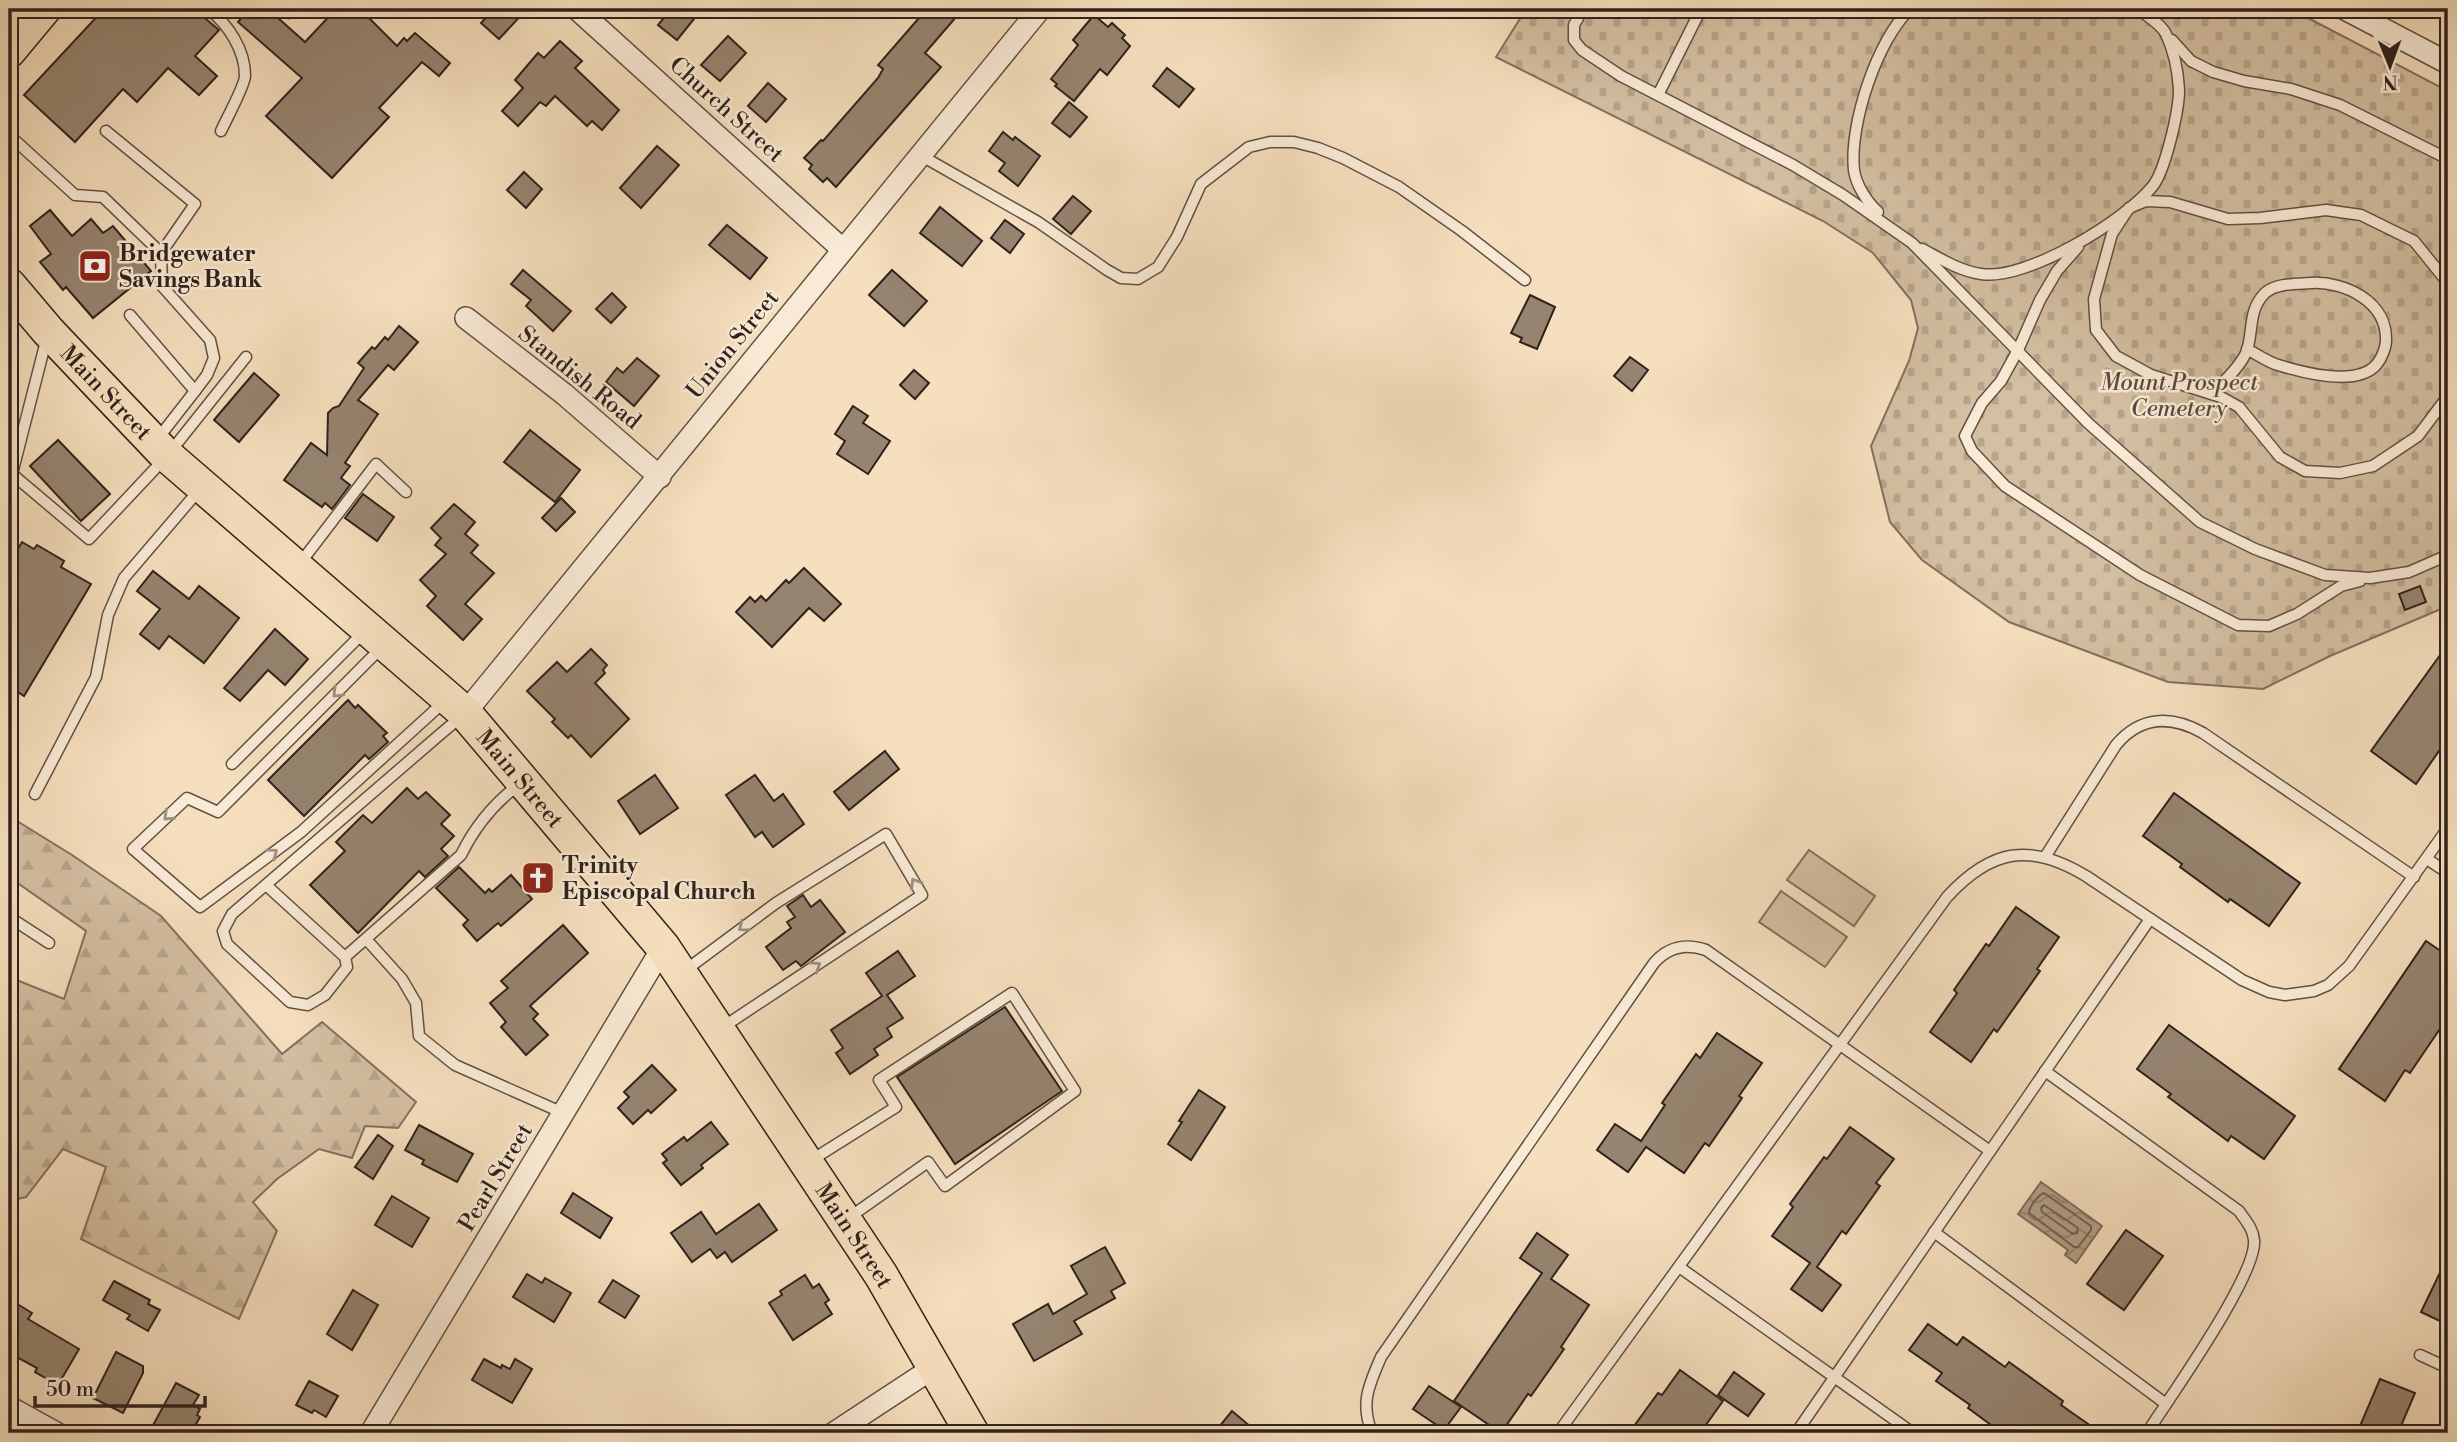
<svg xmlns="http://www.w3.org/2000/svg" width="2457" height="1442" viewBox="0 0 2457 1442" font-family="'Libre Bodoni',serif">
	<style>
		.grass { fill: #d4bfa2; stroke: #82705f; stroke-width: 2 }
		.forest { fill: url(#forest-firs); stroke: #82705f; stroke-width: 2 }
		.cemetery { fill: url(#cemetery-stones); stroke: #82705f; stroke-width: 2 }
		.water { fill: url(#water-waves); stroke: #7e6d5c; stroke-width: 2 }
		.lines { fill: none; stroke-linecap: round; stroke-linejoin: round }
		.shore { stroke: #706052; stroke-width: 2 }
		.building { fill: #968470; stroke: #2f221c; stroke-width: 2 }
		.lane-casing { stroke: #615144; stroke-width: 13 }
		.street-casing { stroke: #615144; stroke-width: 24 }
		.primary-casing { stroke: #2f221c; stroke-width: 36 }
		.lane { stroke: #f9ead5; stroke-width: 10 }
		.street { stroke: #f9ead5; stroke-width: 21 }
		.primary { stroke: #f6dfbe; stroke-width: 33 }
		.oneway { stroke: #9e9082 }
		.labels { text-anchor: middle; stroke-width: 5; stroke-linejoin: round; paint-order: stroke }
		.street-label { font-size: 23px; fill: #2f221c; stroke: #f9ead5 }
		.poi-label { font-size: 23px; font-weight: bold; fill: #2f221c; stroke: #f9ead5; text-anchor: start }
		.park-label { font-size: 23px; font-style: italic; fill: #58493e; stroke: #f9ead5 }
	</style>
	<defs>
		<pattern id="forest-firs" width="22" height="20" patternUnits="userSpaceOnUse" patternTransform="scale(1.75)"><rect width="22" height="20" fill="#d4bfa2"/><path d="M5 1l3.5 6h-7zM16 11l3.5 6h-7z" fill="#b6a48b"/></pattern>
		<pattern id="cemetery-stones" width="16" height="16" patternUnits="userSpaceOnUse" patternTransform="scale(1.75)"><rect width="16" height="16" fill="#d4bfa2"/><path d="M2 7V4a2 2 0 0 1 4 0v3zM10 15v-3a2 2 0 0 1 4 0v3z" fill="#b6a48b"/></pattern>
		<pattern id="water-waves" width="16" height="10" patternUnits="userSpaceOnUse" patternTransform="scale(1.75)"><rect width="16" height="10" fill="#b29f87"/><path d="M0 5q4-4 8 0t8 0" fill="none" stroke="#91816e"/></pattern>
	</defs>
	<rect width="100%" height="100%" fill="#f6dfbe"/>
	<filter id="stains"><feTurbulence type="fractalNoise" baseFrequency=".00286" numOctaves="4"/><feColorMatrix values="0 0 0 0 .2 0 0 0 0 .09 0 0 0 0 .02 0 0 0 .5 -.17"/></filter>
	<radialGradient id="worn" r=".72"><stop offset=".6" stop-color="#630" stop-opacity="0"/><stop offset="1" stop-color="#630" stop-opacity=".3"/></radialGradient>
	<g class="grass">
		<path d="M1809,850L1875,896L1854,926L1787,880Z"/>
		<path d="M1781,891L1847,937L1825,967L1759,922Z"/>
	</g>
	<path class="forest" d="M9,816L72,855L161,916L282,1054L322,1022L416,1102L398,1128L365,1126L352,1158L319,1149L277,1179L253,1202L277,1231L239,1319L81,1239L106,1167L63,1149L26,1197L9,1201V977L64,999L86,931L9,877Z"/>
	<path class="cemetery" d="M1526,9H2291L2448,91V606L2330,656L2263,689L2168,682L2009,622L1922,560L1890,522L1871,446L1909,361L1918,328L1911,300L1873,253L1823,221L1496,57Z"/>
	<path class="water" d="M2041,1182L2102,1226L2076,1263L2065,1255L2068,1250L2018,1214Z"/>
	<g class="lines">
		<g class="shore">
			<path d="M2044,1193L2091,1226V1230L2078,1247H2074L2029,1213C2029,1207 2038,1195 2044,1193Z"/>
			<path d="M2044,1205L2078,1228L2077,1233L2073,1234L2042,1212L2041,1208Z"/>
		</g>
	</g>
	<g class="building">
		<path d="M104,9H194L219,30L195,56L217,76L199,95L168,68L137,102L123,89L75,142L24,95Z"/>
		<path d="M249,9H268L305,42L336,9H376L368,17L397,46L404,38L407,41L415,33L450,63L439,76L422,62L379,108L389,117L332,178L266,116L302,78L238,22Z"/>
		<path d="M494,9H527L499,39L481,23Z"/>
		<path d="M671,9H702L677,40L658,25Z"/>
		<path d="M908,9H963L925,53L941,67L836,187L827,178L823,182L809,169L812,165L804,158L821,140L823,141L878,78L883,69L878,65L919,18Z"/>
		<path d="M1094,15L1108,27L1112,23L1125,35L1122,38L1130,46L1107,75L1100,69L1074,101L1055,86L1057,84L1051,79L1078,45L1073,40Z"/>
		<path d="M728,36L746,53L720,81L701,65Z"/>
		<path d="M560,41L582,61L575,68L619,110L602,130L592,121L587,126L555,96L546,106L540,102L518,126L502,111L523,88L515,80L538,53L544,58Z"/>
		<path d="M1167,68L1194,89L1179,107L1153,86Z"/>
		<path d="M768,83L786,99L766,122L748,106Z"/>
		<path d="M1069,102L1087,117L1070,137L1052,123Z"/>
		<path d="M1003,132L1013,140L1015,137L1040,156L1018,186L999,171L1005,163L989,151Z"/>
		<path d="M657,146L679,165L641,208L620,188Z"/>
		<path d="M524,172L542,189L526,208L507,190Z"/>
		<path d="M1073,196L1091,211L1071,234L1053,219Z"/>
		<path d="M940,207L982,241L962,266L920,233Z"/>
		<path d="M50,210L72,236L91,219L103,233L113,226L151,271L93,318L66,287L63,290L40,262L51,254L30,226Z"/>
		<path d="M1005,220L1024,234L1010,253L991,238Z"/>
		<path d="M727,225L767,258L750,279L709,245Z"/>
		<path d="M523,270L571,311L553,331L526,306L531,300L511,284Z"/>
		<path d="M892,270L927,301L904,326L869,295Z"/>
		<path d="M612,293L626,307L611,323L596,309Z"/>
		<path d="M1530,295L1555,307L1537,349L1520,342L1522,338L1511,333Z"/>
		<path d="M399,326L418,342L394,370L388,365L358,400L378,414L345,463L350,466L341,478L350,485L332,509L325,503L322,507L284,480L311,443L327,455L328,413L333,408L339,406L364,368L358,363L372,347L375,349L385,337L388,340Z"/>
		<path d="M1630,357L1648,370L1632,391L1614,376Z"/>
		<path d="M637,358L659,376L634,406L606,382L617,368L623,373Z"/>
		<path d="M914,370L929,383L915,399L900,385Z"/>
		<path d="M254,373L279,395L239,442L214,420Z"/>
		<path d="M853,406L868,416L863,423L890,441L868,474L837,454L845,441L835,434Z"/>
		<path d="M530,430L580,470L555,502L504,462Z"/>
		<path d="M58,440L110,494L81,521L30,466Z"/>
		<path d="M363,494L394,517L377,541L345,518Z"/>
		<path d="M561,498L575,512L556,531L542,518Z"/>
		<path d="M454,504L475,522L465,534L478,545L471,553L494,573L465,604L482,619L463,640L427,606L436,596L420,580L446,554L435,545L441,538L431,528Z"/>
		<path d="M22,542L34,549L37,545L64,561L61,567L91,584L24,696L9,686V564Z"/>
		<path d="M804,568L841,604L824,621L809,608L772,647L736,612L750,597L755,602L761,596L766,601L786,580L789,583Z"/>
		<path d="M153,571L189,599L199,586L239,618L204,663L169,636L159,649L140,634L160,609L137,591Z"/>
		<path d="M2420,586L2426,602L2405,610L2399,594Z"/>
		<path d="M275,629L308,659L285,685L268,670L240,701L224,688Z"/>
		<path d="M2448,644V738L2416,784L2371,751Z"/>
		<path d="M591,649L607,665L603,670L605,673L595,683L629,719L591,757L571,735L568,738L552,722L555,719L527,691L557,662L567,672Z"/>
		<path d="M348,700L355,708L358,705L387,733L383,736L388,742L369,759L365,755L304,816L268,780Z"/>
		<path d="M885,751L899,769L849,810L834,792Z"/>
		<path d="M655,775L678,808L640,834L618,801Z"/>
		<path d="M755,775L774,801L783,794L804,824L773,847L762,832L755,837L726,795Z"/>
		<path d="M407,788L418,799L426,792L450,815L441,824L454,836L441,849L448,856L425,877L419,871L358,933L310,885L345,851L336,842L363,815L372,823Z"/>
		<path d="M2174,793L2300,883L2269,926L2230,899L2228,902L2180,867L2182,864L2143,836Z"/>
		<path d="M459,867L485,893L489,889L492,892L511,875L532,899L501,926L498,923L477,941L463,925L468,920L436,888Z"/>
		<path d="M803,895L811,907L820,900L845,932L801,966L796,961L783,970L766,947L791,928L787,922L795,917L787,906Z"/>
		<path d="M2016,907L2059,937L2037,969L2040,971L1997,1032L1994,1029L1971,1062L1930,1032L1957,993L1954,990L1986,944L1989,946Z"/>
		<path d="M563,925L588,953L530,1006L538,1014L533,1019L548,1035L526,1055L501,1027L506,1022L490,1003L508,988L501,981Z"/>
		<path d="M2426,941L2448,956V1017L2410,1073L2405,1070L2385,1101L2339,1069Z"/>
		<path d="M898,951L915,976L887,995L903,1018L887,1028L892,1037L874,1049L878,1055L850,1074L836,1053L843,1048L831,1030L882,996L866,973Z"/>
		<path d="M1005,1007L1062,1091L955,1164L897,1077Z"/>
		<path d="M2169,1025L2295,1116L2264,1159L2231,1136L2228,1141L2168,1097L2171,1094L2137,1069Z"/>
		<path d="M1717,1033L1762,1063L1739,1096L1742,1098L1709,1146L1705,1143L1684,1173L1646,1147L1628,1172L1597,1150L1615,1124L1641,1141L1665,1105L1662,1103L1696,1054L1700,1058Z"/>
		<path d="M652,1065L676,1090L651,1113L648,1110L633,1124L618,1108L629,1097L624,1092Z"/>
		<path d="M1199,1090L1225,1107L1191,1160L1168,1144L1182,1122L1179,1121Z"/>
		<path d="M711,1122L728,1144L701,1165L703,1168L681,1185L663,1163L667,1160L662,1154L684,1137L687,1141Z"/>
		<path d="M419,1125L473,1154L457,1182L422,1164L424,1160L405,1150Z"/>
		<path d="M1850,1127L1894,1159L1876,1183L1880,1186L1846,1234L1842,1231L1817,1267L1841,1285L1822,1311L1791,1289L1810,1263L1772,1236L1793,1207L1790,1204L1824,1157L1827,1159Z"/>
		<path d="M378,1135L393,1146L373,1179L355,1167Z"/>
		<path d="M573,1193L612,1218L600,1238L561,1213Z"/>
		<path d="M392,1196L429,1218L412,1247L375,1225Z"/>
		<path d="M759,1204L777,1230L732,1262L725,1252L717,1258L710,1249L692,1262L671,1233L701,1212L716,1234Z"/>
		<path d="M2126,1230L2163,1256L2124,1310L2087,1284Z"/>
		<path d="M1537,1233L1568,1255L1551,1279L1589,1305L1561,1347L1564,1349L1531,1396L1528,1394L1501,1433L1454,1401L1542,1273L1520,1258Z"/>
		<path d="M1105,1247L1125,1283L1111,1291L1115,1298L1074,1321L1082,1334L1034,1361L1013,1324L1048,1304L1053,1314L1087,1294L1071,1266Z"/>
		<path d="M2448,1256V1325L2421,1312Z"/>
		<path d="M527,1274L542,1283L545,1278L571,1293L554,1322L513,1297Z"/>
		<path d="M805,1275L813,1288L819,1284L829,1300L825,1303L832,1314L793,1340L769,1303L782,1295L780,1291Z"/>
		<path d="M613,1280L639,1296L625,1318L599,1302Z"/>
		<path d="M114,1281L150,1300L148,1304L160,1310L148,1331L127,1319L130,1315L103,1300Z"/>
		<path d="M353,1290L378,1305L352,1350L327,1334Z"/>
		<path d="M9,1299L32,1313L28,1319L79,1349L58,1385L35,1372L37,1368L9,1353Z"/>
		<path d="M1928,1324L1957,1345L1963,1337L2005,1367L2009,1362L2063,1401L2061,1405L2101,1433H2002L1968,1408L1970,1405L1936,1381L1942,1373L1909,1350Z"/>
		<path d="M116,1352L143,1366V1373L123,1413L93,1398Z"/>
		<path d="M484,1359L501,1368L502,1365L510,1369L515,1359L532,1369L512,1403L472,1380Z"/>
		<path d="M1680,1370L1723,1401L1700,1433H1629L1658,1393L1662,1395Z"/>
		<path d="M1734,1372L1764,1394L1748,1416L1718,1395Z"/>
		<path d="M2380,1379L2415,1393L2398,1433H2357Z"/>
		<path d="M309,1381L338,1396L326,1417L314,1410L312,1413L296,1405Z"/>
		<path d="M176,1383L199,1395L193,1405L200,1409L197,1415L200,1417L191,1433H163L152,1427Z"/>
		<path d="M1429,1386L1461,1407L1444,1430L1413,1409Z"/>
		<path d="M1232,1411L1258,1433H1214Z"/>
	</g>
	<g class="lines">
		<defs>
			<g id="lane">
				<path d="M209,9C228,25 245,49 245,76C245,85 226,120 221,131"/>
				<path d="M1583,9L1574,25V40L1582,50L1621,76L1793,165L1843,195L1912,243L2088,423L2200,522L2255,549L2325,575L2370,578L2409,572L2448,555"/>
				<path d="M289,13L293,9"/>
				<path d="M2172,40L2191,61L2213,72L2244,81L2291,89L2340,105L2448,159"/>
				<path d="M1658,95L1701,9"/>
				<path d="M9,135L75,195L103,197L161,253L195,204L106,131"/>
				<path d="M920,155L1038,222L1107,270L1121,278L1138,279L1158,267L1177,237L1201,184L1249,147L1270,142H1294L1318,148L1343,158L1399,187L1462,231L1525,280"/>
				<path d="M1878,212C1867,202 1856,185 1854,170C1849,125 1877,40 1910,9"/>
				<path d="M2078,247L2057,271L2040,300L2018,350L2001,381L1982,403L1965,436L1972,451L2005,486L2140,575L2238,625L2269,626L2297,614L2341,586L2360,581"/>
				<path d="M1922,249C1941,259 1960,271 1981,274C2026,281 2124,221 2152,187C2165,172 2179,111 2179,90C2178,71 2174,51 2166,34C2161,24 2147,16 2138,9"/>
				<path d="M161,253L162,286L210,340L214,358L207,375L195,391"/>
				<path d="M2448,283L2414,241L2361,215L2326,210L2260,218L2228,219L2170,202L2146,201L2129,208L2112,234L2094,299L2096,330L2116,356L2151,375L2221,397L2239,407L2280,457L2305,471L2340,473L2373,466L2418,436L2448,396"/>
				<path d="M130,315L195,391L156,441"/>
				<path d="M47,337L12,474L89,539L167,456L246,357"/>
				<path d="M2212,394C2223,382 2239,368 2246,353C2254,333 2247,311 2265,293C2276,283 2296,284 2311,283C2345,281 2387,302 2386,340C2386,347 2382,358 2377,364C2357,388 2300,372 2275,364C2265,360 2256,354 2247,349"/>
				<path d="M298,566L376,464L406,492"/>
				<path d="M383,646L218,812L187,798L133,849L200,907L301,832L445,701"/>
				<path d="M232,764L365,631"/>
				<path d="M35,794L96,677L108,615L124,578L200,489"/>
				<path d="M2045,857L2116,745C2140,716 2171,715 2203,733L2414,877"/>
				<path d="M2427,859L2448,873"/>
				<path d="M266,885L345,957L347,967L325,995L308,1005L290,1002L227,944L223,931L232,914L437,737L463,715"/>
				<path d="M9,917L49,943"/>
				<path d="M366,939L402,979L416,1003L419,1036L455,1065L563,1113"/>
				<path d="M345,957L461,855C475,826 495,802 521,783"/>
				<path d="M683,972L776,903L886,834L922,895L720,1029"/>
				<path d="M2045,1071L2239,1211C2245,1220 2253,1228 2254,1240C2258,1274 2169,1398 2147,1433"/>
				<path d="M810,1161L896,1107L879,1080L1012,993L1075,1091L945,1186L928,1162L847,1219"/>
				<path d="M1934,1232L2166,1404"/>
				<path d="M1679,1267L1913,1433"/>
				<path d="M2420,1355L2448,1368"/>
				<path d="M1372,1433C1360,1403 1369,1385 1381,1357L1654,963C1668,947 1686,943 1706,950L1990,1151"/>
				<path d="M1558,1433L1947,897C1991,849 2030,842 2086,876L2242,980L2269,992L2285,995L2314,991L2328,985L2349,966L2448,828"/>
				<path d="M1796,1433L2150,919"/>
			</g>
			<g id="street">
				<path d="M577,9L842,249"/>
				<path d="M2345,9L2448,63"/>
				<path d="M466,318L564,394L660,477"/>
				<path d="M465,713L1040,9"/>
				<path d="M9,1407L56,1433"/>
				<path d="M371,1433L663,947"/>
				<path d="M834,1433L933,1368"/>
			</g>
			<g id="primary">
				<path d="M9,51L44,9"/>
				<path id="s1" d="M9,285L48,331L164,453L465,713L663,947L881,1275L972,1433"/>
			</g>
		</defs>
		<use href="#lane" class="lane-casing"/>
		<use href="#street" class="street-casing"/>
		<use href="#primary" class="primary-casing"/>
		<use href="#lane" class="lane"/>
		<use href="#street" class="street"/>
		<use href="#primary" class="primary"/>
	</g>
	<defs><path id="oneway-chevron" d="M-2-3.5L2.5 0L-2 3.5" fill="none" stroke-width="1.6" stroke-linecap="round" stroke-linejoin="round" transform="scale(1.75)"/></defs>
	<g class="oneway">
		<use href="#oneway-chevron" transform="translate(337 693) rotate(135)"/>
		<use href="#oneway-chevron" transform="translate(168 816) rotate(137)"/>
		<use href="#oneway-chevron" transform="translate(273 853) rotate(-36)"/>
		<use href="#oneway-chevron" transform="translate(915 883) rotate(-121)"/>
		<use href="#oneway-chevron" transform="translate(743 927) rotate(143)"/>
		<use href="#oneway-chevron" transform="translate(816 966) rotate(-33)"/>
	</g>
	<defs>
		<symbol id="bank-square" viewBox="-11 -11 22 22"><rect x="-9" y="-9" width="18" height="18" rx="4" fill="#8f2418" stroke="#f9ead5"/><path d="M-6-4H6V4H-6ZM0-2.3a2.3 2.3 0 1 0 0 4.6a2.3 2.3 0 1 0 0-4.6Z" fill="#fff"/></symbol>
		<symbol id="church-square" viewBox="-11 -11 22 22"><rect x="-9" y="-9" width="18" height="18" rx="4" fill="#8f2418" stroke="#f9ead5"/><path d="M-1.2-6h2.4v3.5h3.3v2.4h-3.3V6h-2.4V-.1h-3.3v-2.4h3.3Z" fill="#fff"/></symbol>
	</defs>
	<g fill-rule="evenodd">
		<use href="#bank-square" x="76" y="247" width="38" height="38"/>
		<use href="#church-square" x="519" y="859" width="38" height="38"/>
	</g>
	<g class="labels">
		<g class="street-label">
			<text transform="translate(727 109) rotate(42)" y="8">Church Street</text>
			<text transform="translate(732 344) rotate(-51)" y="8">Union Street</text>
			<text transform="translate(580 377) rotate(39)" y="8">Standish Road</text>
			<text dy="8" stroke="none"><textPath href="#s1" startOffset="145">Main Street</textPath></text>
			<text dy="8" stroke="none"><textPath href="#s1" startOffset="712">Main Street</textPath></text>
			<text transform="translate(495 1177) rotate(-59)" y="8">Pearl Street</text>
			<text dy="8" stroke="none"><textPath href="#s1" startOffset="1279">Main Street</textPath></text>
		</g>
		<g class="poi-label">
			<text x="119" y="261">Bridgewater<tspan x="119" dy="26">Savings Bank</tspan></text>
			<text x="562" y="873">Trinity<tspan x="562" dy="26">Episcopal Church</tspan></text>
		</g>
		<g class="park-label">
			<text x="2179" y="390">Mount Prospect<tspan x="2179" dy="26">Cemetery</tspan></text>
		</g>
	</g>
	<rect width="2457" height="1442" fill="none" stroke="#f6dfbe" stroke-width="35"/>
	<rect x="10" y="10" width="2436" height="1421" fill="none" stroke="#2f221c" stroke-width="3.5"/>
	<rect x="18" y="18" width="2422" height="1407" fill="none" stroke="#2f221c" stroke-width="2"/>
	<g transform="translate(2390 66) rotate(179)" stroke="#f9ead5" stroke-width="5" paint-order="stroke">
	<path d="M0-5L12 26L0 18L-12 26Z" fill="#2f221c"/>
	<text y="-10" font-size="19" font-weight="bold" text-anchor="middle" fill="#2f221c">N</text>
	</g>
	<path d="M35 1396v10h170v-10" fill="none" stroke="#2f221c" stroke-width="3.5"/>
	<text x="46" y="1396" font-size="21" fill="#2f221c" stroke="#f9ead5" stroke-width="5" paint-order="stroke">50 m</text>
	<rect width="100%" height="100%" filter="url(#stains)"/>
	<rect width="100%" height="100%" fill="url(#worn)"/>
</svg>
